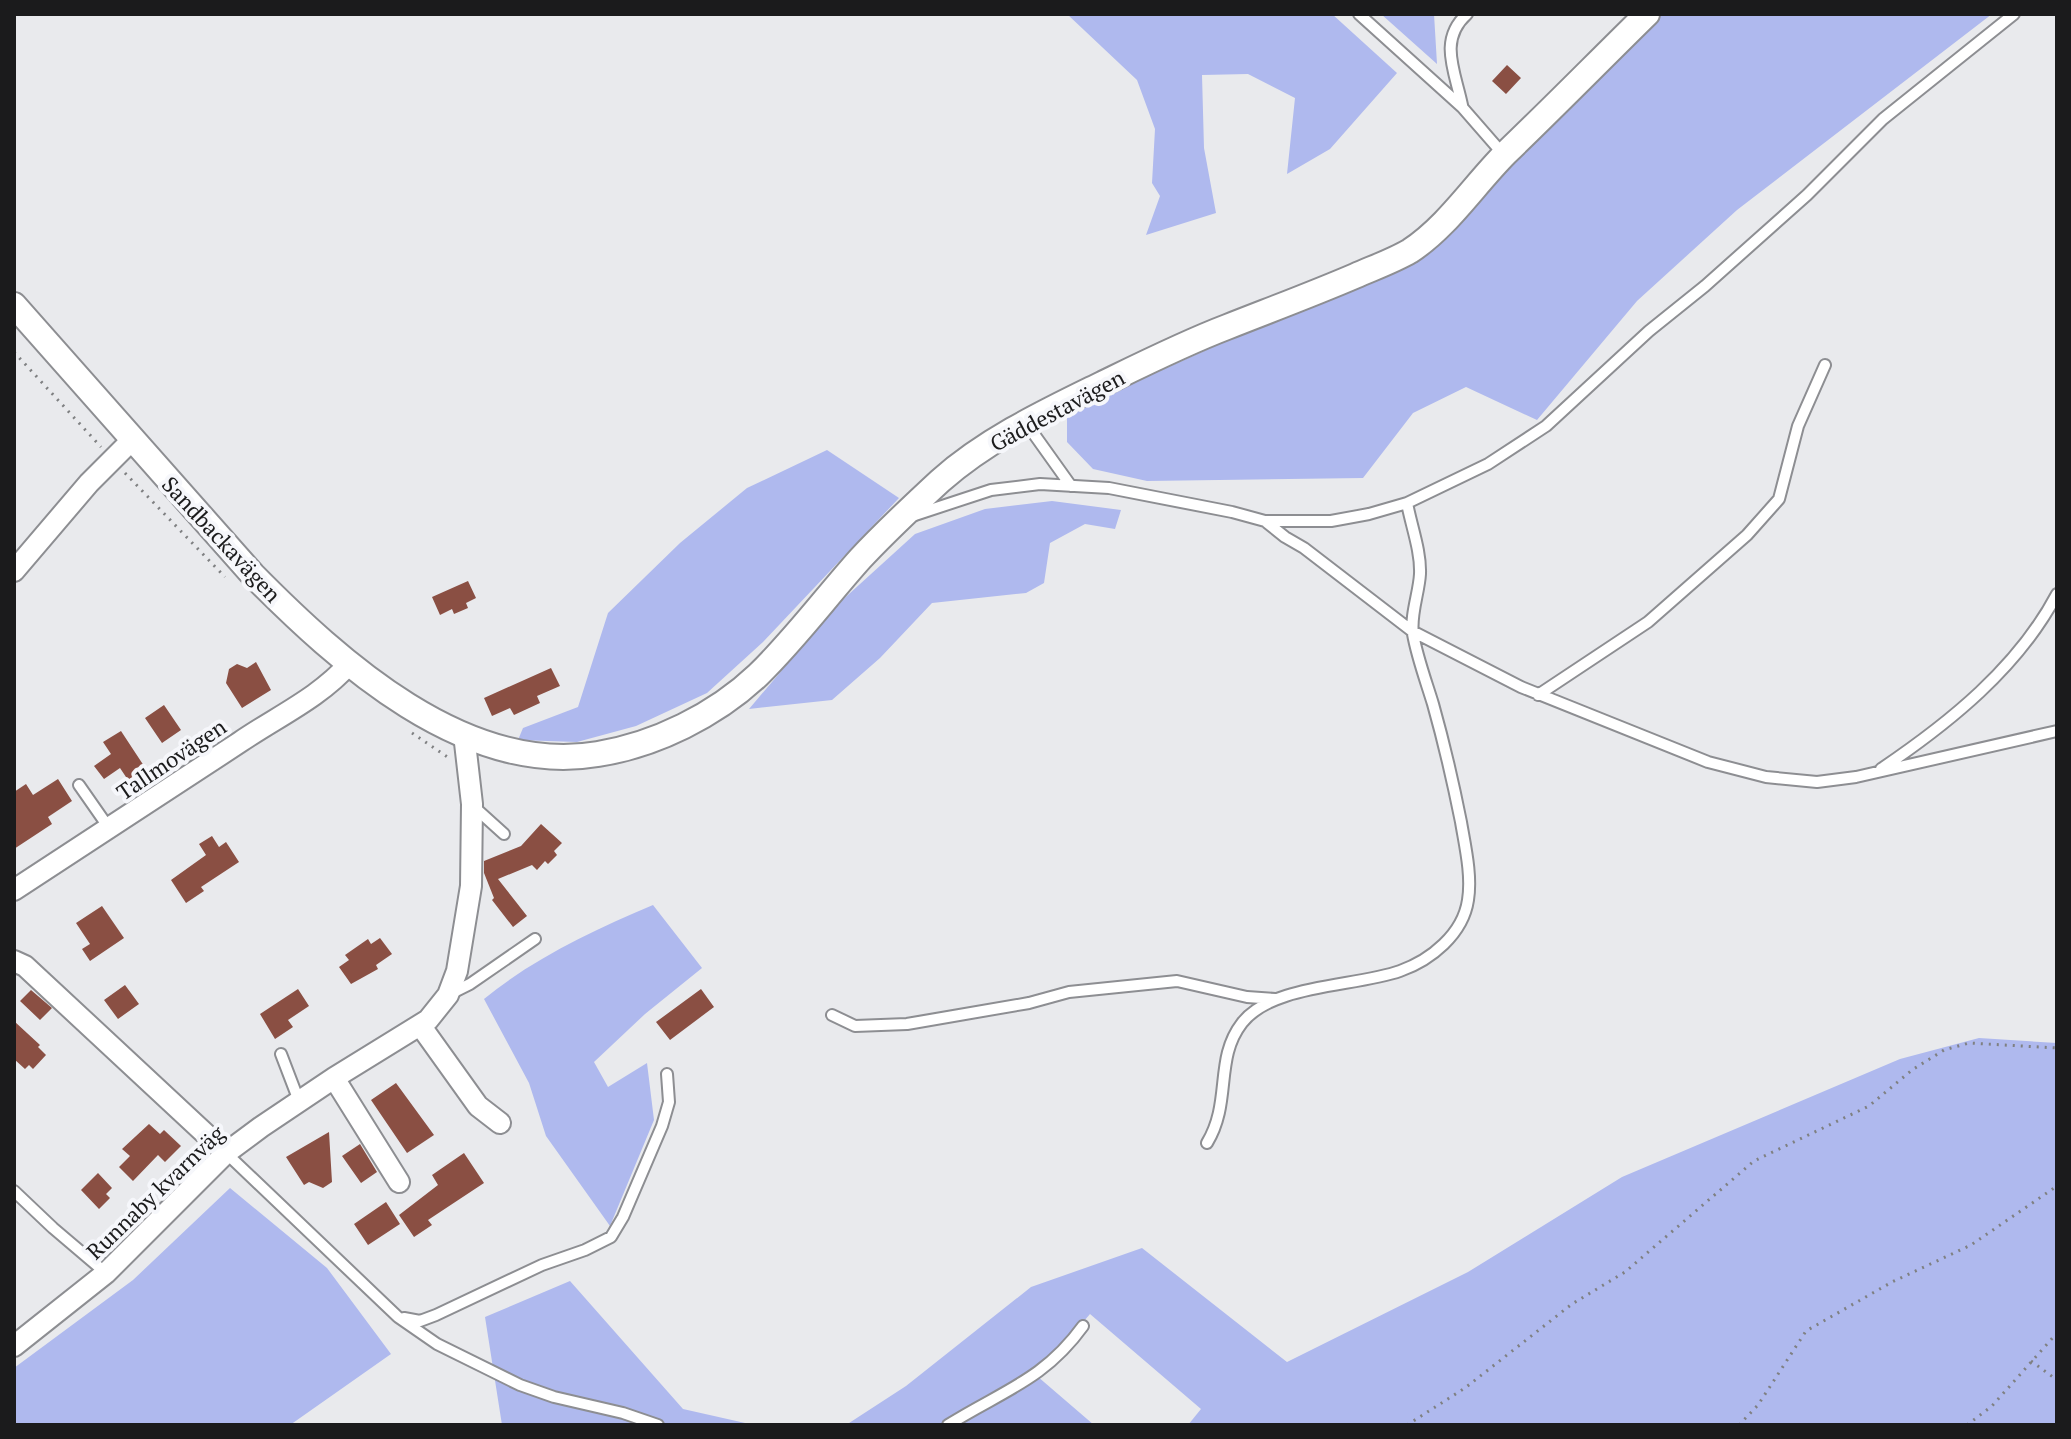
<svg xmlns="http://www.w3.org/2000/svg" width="2071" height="1439" font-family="'PT Serif',serif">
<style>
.green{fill:#afb9ee}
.building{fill:#8a4f43}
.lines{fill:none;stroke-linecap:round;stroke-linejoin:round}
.service-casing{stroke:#8d8e92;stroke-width:14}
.minor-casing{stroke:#8d8e92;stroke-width:24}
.tertiary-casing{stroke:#8d8e92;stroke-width:28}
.path{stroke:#7f8082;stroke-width:3;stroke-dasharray:2 6;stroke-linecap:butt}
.service{stroke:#fff;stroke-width:10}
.minor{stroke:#fff;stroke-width:20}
.tertiary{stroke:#fff;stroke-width:24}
.labels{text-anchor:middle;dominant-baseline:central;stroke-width:8;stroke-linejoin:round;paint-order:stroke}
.street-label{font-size:22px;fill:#1b1b1c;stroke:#f6f7fb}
</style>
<rect width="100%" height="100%" fill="#e9eaed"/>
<path class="green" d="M1067,14H1332L1397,73L1330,149L1287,174L1295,98L1248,74L1202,75L1204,148L1216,213L1146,235L1160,196L1152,183L1155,129L1137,80Z
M1381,14H1434L1437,64Z
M1656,14H1992L1737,210L1637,301L1537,420L1466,387L1413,413L1363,478L1147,481L1093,469L1067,442V417L1095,400L1409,259Z
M827,450L899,498L763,642L707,693L636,726L577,742L518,740L523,728L578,707L608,613L680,543L747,488Z
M1052,501L1121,510L1115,529L1085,524L1050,543L1044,583L1026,593L932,603L880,658L832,700L749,709L838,604L915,534L985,509Z
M653,905L702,968L645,1014L594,1062L608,1087L647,1063L654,1120L610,1226L546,1136L529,1083L484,999C534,958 594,930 653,905Z
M1979,1038L2057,1043V1425H1188L1201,1409L1090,1314L1037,1376L1094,1425H846L906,1386L1031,1287L1142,1248L1287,1362L1468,1272L1622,1177L1900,1059Z
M230,1188L327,1268L391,1354L290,1425H14V1368L133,1280Z
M570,1281L683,1409L754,1425H502L485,1317Z"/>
<path class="building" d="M1507,65L1521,78L1506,94L1492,81Z
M468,581L476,598L466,603L468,608L454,614L452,609L440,615L432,597Z
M256,662L271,690L242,708L226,683L229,669L237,664L247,668Z
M551,668L560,686L537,696L540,703L514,715L510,708L492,716L484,698Z
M164,705L181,730L162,743L145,718Z
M121,731L146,769L128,780L120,768L104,779L94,766L111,754L103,742Z
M58,779L72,801L48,817L52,824L14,849V792L26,784L33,795Z
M541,824L562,843L554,851L557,855L548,864L545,861L537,870L532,865L498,879L527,916L513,927L492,900L494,898L484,873V861L521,846Z
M212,836L219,847L226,842L239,862L201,887L204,891L186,903L171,880L206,855L199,844Z
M102,906L124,938L90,961L82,949L90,944L76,923Z
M380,938L392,954L376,965L378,969L351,984L339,967L349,960L345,955L368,939L371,944Z
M125,985L139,1004L118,1019L104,1000Z
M298,989L309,1006L288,1020L293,1027L275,1039L260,1014Z
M701,989L714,1007L670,1040L656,1022Z
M31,990L52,1008L40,1020L20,1001Z
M14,1021L40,1045L38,1047L46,1055L33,1069L29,1065L25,1069L14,1059Z
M396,1083L434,1135L407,1153L371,1100Z
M149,1124L160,1134L164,1130L181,1146L165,1162L158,1155L133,1181L119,1167L130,1156L122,1149Z
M329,1132L332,1182L323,1188L309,1182L304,1185L286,1157Z
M360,1144L377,1172L361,1183L342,1156Z
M464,1153L484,1183L428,1220L432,1225L414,1237L399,1215L438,1185L432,1175Z
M98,1173L112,1188L106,1194L110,1198L99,1209L81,1190Z
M386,1202L400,1224L368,1245L354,1224Z"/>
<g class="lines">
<defs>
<path id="service" d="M1359,14L1462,107L1503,154
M1462,105C1455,71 1438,40 1467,14
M1026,423L1071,486
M915,515L991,490L1040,484L1109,488L1232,512L1265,521H1331L1369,514L1407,503L1488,464L1546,426L1649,331L1705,286L1807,195L1883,119L2014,14
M1265,521L1285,537L1304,548L1412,631L1521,687L1708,762L1766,777L1817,782L1856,777L2057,731
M1538,695L1648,622L1747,535L1779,499L1798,426L1825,365
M1881,769C1949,723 2018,668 2057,594
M79,785L109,828
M473,806L504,834
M450,994L470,984L535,939
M832,1015L855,1026L907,1024L1029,1003L1069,992L1177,981L1247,997L1275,999
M281,1054L299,1101
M1207,1143C1232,1102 1214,1059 1242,1023C1272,984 1355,987 1400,971C1431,960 1463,934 1468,900C1472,875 1465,846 1461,822C1453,782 1444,743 1433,704C1426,681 1417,657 1413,634C1410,615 1419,593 1420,574C1421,551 1411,525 1407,503
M226,1153L398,1317L437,1344L520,1385L554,1397L623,1413L658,1425
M14,1191L53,1228L106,1273
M404,1318L420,1321L436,1315L542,1265L585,1250L611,1237L623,1217L662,1126L669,1102L667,1074
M948,1425C1002,1391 1044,1380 1083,1326"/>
<path id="minor" d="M14,571L89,483L132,440
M14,890C89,841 165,791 240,742C278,716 319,698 350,663
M14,961L25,966L226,1153
M420,1025L478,1106L500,1123
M334,1078L399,1182
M14,1346L106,1273L226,1153L261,1127L334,1078L428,1020L448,995L457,971L471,886L472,804L464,734"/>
<path id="tertiary" d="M14,305L253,575C338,661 465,777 598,754C655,745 716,715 758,675C795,639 826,597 860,559C885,532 913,506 940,481C987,439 1047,411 1102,384C1143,364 1185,343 1227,327C1270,310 1313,294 1355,276C1373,268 1393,261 1410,251C1448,226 1474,185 1506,153C1554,107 1600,60 1647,14"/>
</defs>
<use href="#service" class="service-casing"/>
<use href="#minor" class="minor-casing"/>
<use href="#tertiary" class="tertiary-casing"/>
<path class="path" d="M14,352L101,447
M125,473L225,577
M412,733L449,758
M2031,1361L2057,1380
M1407,1425L1465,1388L1572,1304L1625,1272L1754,1161L1869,1106L1912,1070L1944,1050L1969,1043L2057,1048
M1739,1425L1758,1405L1806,1331L1892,1282L1971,1245L2057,1186
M1967,1425L1992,1406L2057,1333"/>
<use href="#service" class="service"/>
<use href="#minor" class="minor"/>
<use href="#tertiary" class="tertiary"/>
</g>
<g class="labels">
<g class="street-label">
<text transform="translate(1057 410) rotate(-28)">Gäddestavägen</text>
<text transform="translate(222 539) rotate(47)">Sandbackavägen</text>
<text transform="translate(171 759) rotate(-34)">Tallmovägen</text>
<text transform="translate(155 1192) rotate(-44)">Runnaby kvarnväg</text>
</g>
</g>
<rect width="2071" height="1439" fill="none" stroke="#1b1b1c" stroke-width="32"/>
</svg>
